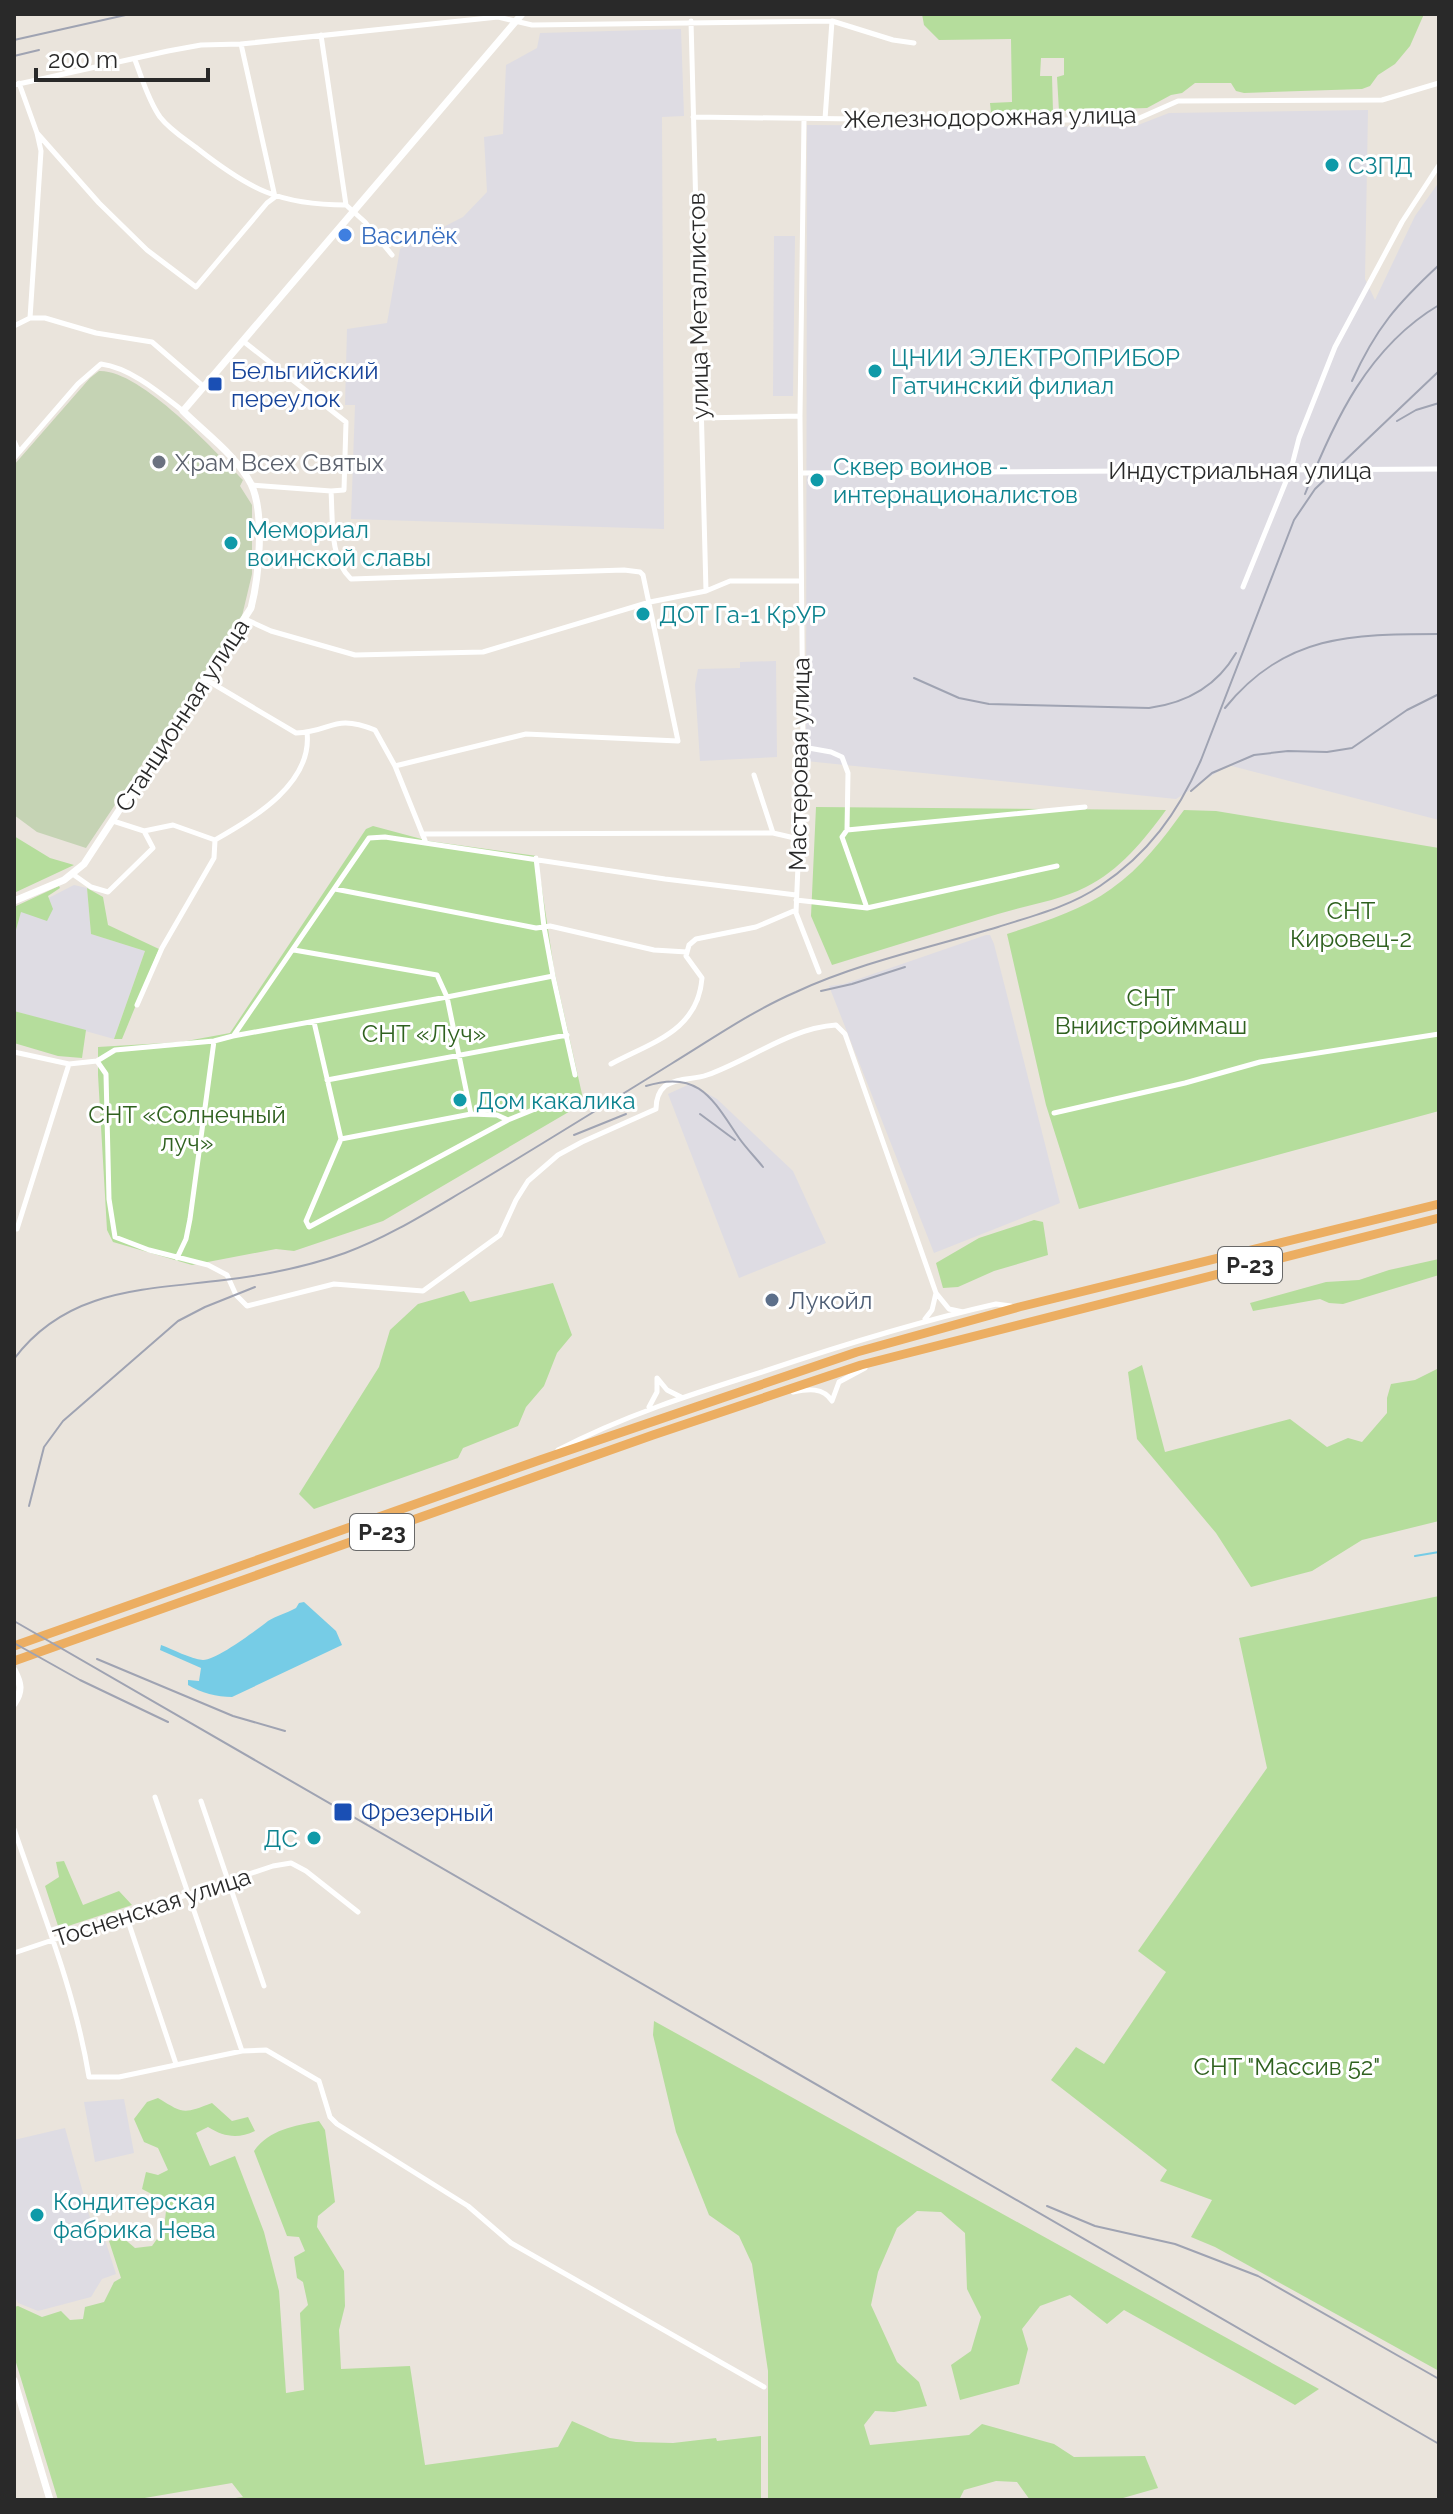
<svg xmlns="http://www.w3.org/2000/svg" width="1453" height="2514" font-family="Raleway,sans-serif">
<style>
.industrial{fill:#dedce3}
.green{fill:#b5dd9c}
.cemetery{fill:#c5d3b4}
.water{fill:#76cce6}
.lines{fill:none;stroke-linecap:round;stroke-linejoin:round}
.stream{stroke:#76cce6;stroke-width:2}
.minor{stroke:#fff;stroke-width:5}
.tertiary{stroke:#fff;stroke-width:7}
.trunk{stroke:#ecae62;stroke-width:9}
.rail{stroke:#9fa3b2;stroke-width:2}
.culture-dot{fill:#0f9aa8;stroke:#fff;stroke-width:3}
.shop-dot{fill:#3f7fe0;stroke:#fff;stroke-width:3}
.transit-dot{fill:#1a4fb4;stroke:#fff;stroke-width:3}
.worship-dot{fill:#6b7280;stroke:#fff;stroke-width:3}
.service-dot{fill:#5c6f8a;stroke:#fff;stroke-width:3}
.labels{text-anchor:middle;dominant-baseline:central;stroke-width:6;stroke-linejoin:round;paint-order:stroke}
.shield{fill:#fff;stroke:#696969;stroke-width:2}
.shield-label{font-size:22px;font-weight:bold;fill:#292929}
.street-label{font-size:24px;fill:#292929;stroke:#fff}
.culture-label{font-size:24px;fill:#0d838f;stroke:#fff;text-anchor:start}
.shop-label{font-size:24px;fill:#366cbe;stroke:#fff;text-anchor:start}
.transit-label{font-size:24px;fill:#164399;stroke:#fff;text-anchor:start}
.worship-label{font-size:24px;fill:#5b616d;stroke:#fff;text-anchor:start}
.park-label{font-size:24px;fill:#2f611f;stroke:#fff}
.service-label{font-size:24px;fill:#4e5e75;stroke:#fff;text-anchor:start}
</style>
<rect width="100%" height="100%" fill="#eae4dc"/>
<path class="industrial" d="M681,29L684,116L662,117L664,529L351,519L355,405H345L347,329L387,323L400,249L463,217L487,192L484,137L503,134L506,65L537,48L540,33Z
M1368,110L1365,279L1375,300L1415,216L1439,182V820L1228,765L1176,799L806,761L807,125L1133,127L1169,113Z
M774,236H795L793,396H773Z
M776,661L777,757L700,761L695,685L698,669L740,668V662Z
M74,885L87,888L91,934L145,951L114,1039L14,1011V937L21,912Z
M986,935H990L994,944L1060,1203L934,1253L829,986L844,984Z
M690,1084L717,1099L793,1171L826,1243L739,1278L668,1094Z
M124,2099L134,2153L95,2162L84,2102Z
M65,2128L92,2225L102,2230L116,2274L102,2279L91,2297L38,2311L18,2303L14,2295V2140Z"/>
<path class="green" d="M922,14H1424L1410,46L1395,64L1378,75L1370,86L1362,89L1244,93L1236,91L1231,83H1195L1182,93L1171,95L1147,108L1059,111L1057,77L1064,75V58H1041L1040,76H1052L1053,112L996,115L991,113L990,103L1012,102L1011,39L939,40L924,25Z
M816,807L1166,810C1145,839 1119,871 1086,887C1058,901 1027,905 998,914C942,931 887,948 832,965L811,916Z
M1184,810L1216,811L1439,848V1111L1079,1209L1046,1105L1007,934C1041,923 1082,910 1111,889C1141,868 1163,839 1184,810Z
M373,826L429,841L537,856L554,969L584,1103L383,1221L294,1251L276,1249L192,1265L113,1242L107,1230L98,1075V1047L181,1042L230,1033L366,829Z
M14,836L50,858L74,865L14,893Z
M59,886L60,888L48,896L53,909L47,921L21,912L14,937V907Z
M87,888L103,897L108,925L159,949L122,1039H114L145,951L91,934Z
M14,1011L86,1030L82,1058L58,1056L14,1043Z
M1034,1220L1043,1222L1048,1255L994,1271L958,1287L943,1288L936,1263L979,1238Z
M1439,1259V1275L1343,1304L1329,1303L1320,1299L1253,1311L1250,1303L1326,1282L1359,1280L1389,1270Z
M553,1283L572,1335L557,1353L544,1386L526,1407L518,1426L463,1448L458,1458L314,1509L299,1494L379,1367L390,1330L418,1304L464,1291L470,1302Z
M1142,1365L1165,1452L1290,1419L1327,1447L1348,1438L1362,1442L1387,1413V1398L1391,1384L1415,1380L1439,1368V1521L1362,1540L1312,1571L1251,1587L1216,1533L1137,1439L1128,1372Z
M1439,1596V2371L1215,2247L1191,2237L1212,2200L1160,2181L1167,2170L1051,2080L1076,2047L1104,2064L1166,1972L1138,1951L1267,1768L1239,1638Z
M64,1861L83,1905L119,1891L132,1905L59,1929L45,1886L59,1877L56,1862Z
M654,2021L1319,2389L1295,2405L1124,2310L1107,2324L1070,2295L1040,2306L1022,2329L1028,2349L1019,2384L960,2400L951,2365L971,2351L981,2317L967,2289L965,2233L941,2212L917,2211L897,2228L878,2272L871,2305L897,2362L919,2382L927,2406L894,2412L875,2411L864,2425L870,2445L969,2435L982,2424L1054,2444L1074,2457L1145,2456L1158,2488L1116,2500H1030L1017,2482L996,2481L964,2490L959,2500H768V2371L752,2264L739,2236L709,2215L676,2132L653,2035Z
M158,2098C184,2114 183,2114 212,2103L232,2121L248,2117L255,2131C238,2139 224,2137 208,2127L196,2133L210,2166L235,2156L264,2232L279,2291L286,2393L304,2390L300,2313L308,2305L303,2282L297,2278L294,2257L305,2251L299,2237L287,2236L254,2151C270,2129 294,2126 319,2121L325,2130L335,2202L318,2216L317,2227L344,2271L345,2306L339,2330L341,2369L410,2366L425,2465L558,2447L572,2421L610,2438L636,2442L673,2443L716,2438L717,2441L761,2436V2500H221L243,2497L232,2483L133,2500H58L14,2356V2307L18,2306L42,2317L61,2311L70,2320L83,2319L85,2307L104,2302L114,2282L121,2278L109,2241L122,2237L135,2248L152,2246L164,2229L167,2202L142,2189L146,2172L158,2175L168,2170L158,2148L144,2142L134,2119L147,2102Z"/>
<path class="cemetery" d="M99,371C140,369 215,451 243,480L240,486L252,505V574L242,616L86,848L37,832L14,815V465L90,378Z"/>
<path class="water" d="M304,1602L336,1631L342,1645L232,1697C217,1697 201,1693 188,1685V1680L199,1681L201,1668L160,1650L161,1645C173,1649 190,1659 203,1660C217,1660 255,1631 268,1621C276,1616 287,1613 296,1608L299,1603Z"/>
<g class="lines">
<path class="stream" d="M1415,1556L1439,1552"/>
<path class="minor" d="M691,21L706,591
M321,35L346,205
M135,60C142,78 148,100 160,117C170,130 185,139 198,149C249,189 279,205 346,205
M14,85L168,51L201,45L241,44L498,17L532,25L832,21L893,40L914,43
M693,117L936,120H1135L1178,101L1382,100L1439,83
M804,119L800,416L803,747L796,913L819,972
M825,119L832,21
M37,133L99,203L147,250L196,287L267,203L275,197L241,44
M346,205L365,222L392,255
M30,318H45L96,333L152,342L204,387
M14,326L30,318L41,151L37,133L19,83
M243,341L346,422L344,490L331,491
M700,418L800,416
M14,441L19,452
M14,458L78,384L101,364C131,368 160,393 183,411
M801,473L1439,469
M252,485L331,491C333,519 329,558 351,579L624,570L640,572L643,575L678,741L526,734L395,766
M1243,587L1291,469L1299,438L1335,347L1402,222L1439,165
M245,619L271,631L355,655L483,652L650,602L706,591L730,581H801
M205,679L296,733C332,732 333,713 375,730L395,766L426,843
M803,747L831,752L842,757L848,773L847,830
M113,821L144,831L173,825L215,840
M773,833L799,839
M422,834L773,833L754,775
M536,858L544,927L550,926L654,950L687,952
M74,875L91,887L108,892L153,848L144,831
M796,900L867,908L1057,866
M867,908L842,837L847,830L1085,807
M294,950L437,975L447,997L553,976L544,927L536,928L335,889
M553,976L575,1075
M137,1005L162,948L214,858L215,840C253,818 313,784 307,732
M314,1022L341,1139L471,1114L497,1115L508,1120L540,1107
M234,1035L369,838L385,837L665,879L796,895
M14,1052L69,1064L97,1061
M611,1064C652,1042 698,1031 702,978L686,956L689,945L696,939L756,927L796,910
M327,1080L567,1035
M1054,1113L1185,1083L1260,1062L1439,1034
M471,1114L447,997L233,1036L214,1041L115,1050L97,1061L106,1074L109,1199L115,1237L149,1250L208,1265L227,1275L236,1295L247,1306L334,1284L423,1291L500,1235L516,1200L528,1181L558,1155L582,1142L656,1109C656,1100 658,1092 665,1086C678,1077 694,1080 707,1075C750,1060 790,1028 836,1025L845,1034L936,1293L949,1309L963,1312
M341,1139L306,1221L309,1227L508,1120
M17,1229L69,1064
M177,1258L186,1239L190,1219L214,1041
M925,1319L932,1310L936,1293
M658,1379L667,1390L681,1397
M793,1392C808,1389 823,1387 832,1401L839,1382L865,1368
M649,1407L657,1392V1378
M558,1450C623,1416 692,1394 762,1372C839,1346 916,1322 996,1304L1011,1306
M155,1797L242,2051
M201,1801L264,1986
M14,1829C42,1911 75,1991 89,2077H119L242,2051L266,2050L319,2081L330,2117L337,2124L468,2206L511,2243L764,2387
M126,1915L176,2064
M14,1953L273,1866L291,1863L306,1871L358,1912"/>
<path class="tertiary" d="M14,901L64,880L84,864L251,608C259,577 265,513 251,484C237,456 205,433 183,411L522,14
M14,1670C21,1683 23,1691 14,1704
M14,2380L50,2500"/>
<path class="trunk" d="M14,1646L540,1460L857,1352L1019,1307L1439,1204
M14,1661L653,1435L861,1365L1439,1218"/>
<path class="rail" d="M14,40L130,14
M14,56L39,50
M1352,381C1376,328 1397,304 1439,265
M1397,421L1416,410L1439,403
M1305,494C1334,421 1368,347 1439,305
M914,678L959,698L989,704L1149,708C1186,703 1217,686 1236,653
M1225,708C1285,634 1352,634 1439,634
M1191,791L1212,773L1254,755L1288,751L1327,752L1352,748L1407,710L1439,694
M821,991L852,984L905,967
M646,1086C699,1069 713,1100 739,1138C746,1148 755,1157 763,1167
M700,1114L735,1140
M574,1135L626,1114
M14,1359C67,1288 145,1290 224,1280C266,1275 306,1267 345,1253C389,1237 431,1210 472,1186C539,1146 605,1105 671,1064C712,1039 752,1011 796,992C858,963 932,947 998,927C1032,916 1069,907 1100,886C1148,854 1178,813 1201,760L1294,520L1315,489L1439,371
M29,1506L44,1447L63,1421L178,1321L205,1307L255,1287
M14,1621L1439,2444
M14,1643L80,1680L168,1722
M97,1659L233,1716L285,1731
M1047,2206L1095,2226L1175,2244L1258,2276L1439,2379"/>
</g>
<g class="culture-dot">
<circle cx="1332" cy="165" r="8"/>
<circle cx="875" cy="371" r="8"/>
<circle cx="817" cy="480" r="8"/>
<circle cx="231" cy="543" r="8"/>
<circle cx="643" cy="614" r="8"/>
<circle cx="460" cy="1100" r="8"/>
<circle cx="314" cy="1838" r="8"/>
<circle cx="37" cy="2215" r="8"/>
</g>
<circle class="shop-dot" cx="345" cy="235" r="8"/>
<g class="transit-dot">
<rect x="207" y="376" width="16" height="16" rx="4"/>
<rect x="333" y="1802" width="20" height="20" rx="4"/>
</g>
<circle class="worship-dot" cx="159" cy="462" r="8"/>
<circle class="service-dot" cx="772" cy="1300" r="8"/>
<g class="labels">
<g class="shield">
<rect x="1218" y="1247" width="64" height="36" rx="6"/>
<rect x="350" y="1514" width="64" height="36" rx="6"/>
</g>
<g class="shield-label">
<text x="1250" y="1265">Р-23</text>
<text x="382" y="1532">Р-23</text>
</g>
<g class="street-label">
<text transform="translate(990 117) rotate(-1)">Железнодорожная улица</text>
<text transform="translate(698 306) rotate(-91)">улица Металлистов</text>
<text x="1240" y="470">Индустриальная улица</text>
<text transform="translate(182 715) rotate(-57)">Станционная улица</text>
<text transform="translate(799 764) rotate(-89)">Мастеровая улица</text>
<text transform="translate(152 1907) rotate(-18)">Тосненская улица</text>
</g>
<g class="culture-label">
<text x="1348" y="165">СЗПД</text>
<text x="891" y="357">ЦНИИ ЭЛЕКТРОПРИБОР<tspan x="891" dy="28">Гатчинский филиал</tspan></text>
<text x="833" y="466">Сквер воинов -<tspan x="833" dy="28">интернационалистов</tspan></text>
<text x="247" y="529">Мемориал<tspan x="247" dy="28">воинской славы</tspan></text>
<text x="659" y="614">ДОТ Га-1 КрУР</text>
<text x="476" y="1100">Дом какалика</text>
<text x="298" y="1838" text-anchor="end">ДС</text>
<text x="53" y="2201">Кондитерская<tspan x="53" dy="28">фабрика Нева</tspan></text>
</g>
<g class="shop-label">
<text x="361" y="235">Василёк</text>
</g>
<g class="transit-label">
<text x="231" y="370">Бельгийский<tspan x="231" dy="28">переулок</tspan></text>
<text x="361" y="1812">Фрезерный</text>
</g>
<g class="worship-label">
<text x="175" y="462">Храм Всех Святых</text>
</g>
<g class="park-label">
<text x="1351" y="910">СНТ<tspan x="1351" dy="28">Кировец-2</tspan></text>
<text x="1151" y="997">СНТ<tspan x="1151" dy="28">Вниистройммаш</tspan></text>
<text x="424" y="1033">СНТ «Луч»</text>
<text x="187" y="1114">СНТ «Солнечный<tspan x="187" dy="28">луч»</tspan></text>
<text x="1287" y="2066">СНТ "Массив 52"</text>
</g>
<g class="service-label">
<text x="788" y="1300">Лукойл</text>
</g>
</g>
<rect width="1453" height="2514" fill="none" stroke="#292929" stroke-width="32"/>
<path d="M36 68v12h172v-12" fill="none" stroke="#292929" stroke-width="4"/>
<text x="48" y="68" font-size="24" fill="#292929" stroke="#ffffff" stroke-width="6" paint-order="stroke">200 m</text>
</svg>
